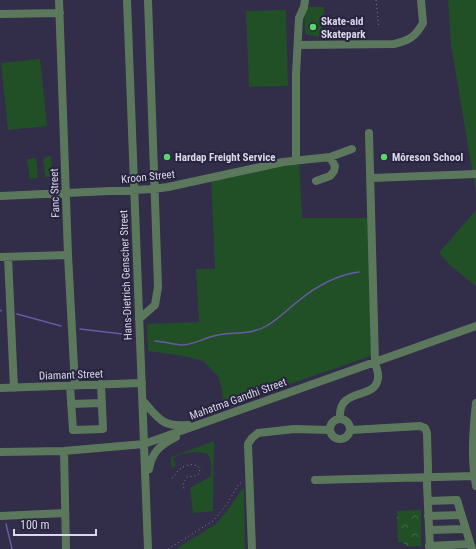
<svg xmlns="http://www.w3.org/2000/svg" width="476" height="549" font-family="'Roboto Condensed',sans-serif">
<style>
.grass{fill:#215027}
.forest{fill:url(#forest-crowns)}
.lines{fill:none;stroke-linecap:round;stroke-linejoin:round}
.stream{stroke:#6959a7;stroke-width:1.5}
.path{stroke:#838097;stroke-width:1;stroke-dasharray:1 3;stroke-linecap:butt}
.minor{stroke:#5b785d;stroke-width:8}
.poi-dot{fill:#5cd56d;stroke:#28233e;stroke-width:1.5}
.labels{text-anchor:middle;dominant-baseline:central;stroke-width:4;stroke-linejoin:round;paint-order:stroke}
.poi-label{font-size:11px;font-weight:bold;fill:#d9d7e9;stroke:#28233e;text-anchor:start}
.street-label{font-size:11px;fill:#d9d7e9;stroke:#28233e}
</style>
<defs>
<pattern id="forest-crowns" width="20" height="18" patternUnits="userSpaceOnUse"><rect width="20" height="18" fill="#215027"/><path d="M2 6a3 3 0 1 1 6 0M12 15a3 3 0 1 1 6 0" fill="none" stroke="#416846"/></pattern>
</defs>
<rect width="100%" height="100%" fill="#322d49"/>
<path class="grass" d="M448,0H476V193L451,45Z
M304,7H324V17L320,37L305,34Z
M286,10L288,86L249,87L246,11Z
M40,59L47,126L8,130L1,63Z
M51,156L53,176L45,177L43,158Z
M36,158L38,178L30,179L27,159Z
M299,160L302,218H368L371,356L223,407L222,389L218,376L203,361L184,356L148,351L147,324L199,322L196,269H215L211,178Z
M476,210V286L451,266L439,253Z
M214,441L213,511L193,513L190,488L211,476C211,468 212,461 208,454C197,450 183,452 173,458L176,466L171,468V457Z
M244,487L245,549H176L216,524L226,512Z"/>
<path class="forest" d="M421,510V546H407L402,542H398L397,511Z"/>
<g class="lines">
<path class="stream" d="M0,310L1,311
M17,314L61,326
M80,329L131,335
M155,341C164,342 173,344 182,345C195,345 205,337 218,335C235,332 253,335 268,325C278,319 287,310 297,302C315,287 336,275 359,272
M6,524L12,549"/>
<path class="path" d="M376,0L379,28
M172,478L174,477C178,468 188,462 198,466L200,469L199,474L195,476L187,477L183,484L184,489
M168,549L213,521L227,504L238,485L242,482"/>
<path class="minor" d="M59,0L68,255L75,386
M127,0L148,549
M0,14L60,13
M298,45L394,44C410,40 415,37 423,23L421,0
M330,157L352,149
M296,160V74L299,18L304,7L305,0
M371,178L476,174
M0,196L154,189L168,187L283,162L330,157L335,166L334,171L330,176L316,181
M0,257L68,255
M8,257L14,388
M139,319L155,305L158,287L148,0
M70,386L73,430L103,429L101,384
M0,388L142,383
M143,401C159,419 162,427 188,425
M476,403C473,431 471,459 476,486
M71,404L102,403
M340,418C338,386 376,401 378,378C379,373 376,367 375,362L369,133
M330 429a10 10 0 1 1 20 0a10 10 0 1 1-20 0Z
M351,430L420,426L425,428L427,433L428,470L427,484L430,549
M64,451L66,549
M0,452L64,451L144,444L476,326
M149,469C152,452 160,445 176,437
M315,480L476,476
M428,501L457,500L472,549
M0,516L65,513
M428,516L461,515
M429,530L465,529
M429,546L470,544
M252,549L248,444L252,438L258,433L294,429L330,430"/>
</g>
<g class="poi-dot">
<circle cx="313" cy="27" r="4"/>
<circle cx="167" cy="157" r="4"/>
<circle cx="384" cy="157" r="4"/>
</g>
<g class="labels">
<g class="poi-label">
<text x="321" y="21">Skate-aid<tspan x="321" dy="13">Skatepark</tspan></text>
<text x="175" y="157">Hardap Freight Service</text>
<text x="392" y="157">Môreson School</text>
</g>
<g class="street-label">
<text transform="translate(148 177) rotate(-6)">Kroon Street</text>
<text transform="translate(55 193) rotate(-92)">Fanc Street</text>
<text transform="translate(126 275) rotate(-92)">Hans-Dietrich Genscher Street</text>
<text transform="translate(71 375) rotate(-2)">Diamant Street</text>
<text transform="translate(238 399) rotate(-20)">Mahatma Gandhi Street</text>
</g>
</g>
<path d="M14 529v6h82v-6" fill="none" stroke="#d9d7e9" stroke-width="2"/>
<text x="20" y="529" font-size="12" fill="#d9d7e9" stroke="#28233e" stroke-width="3" paint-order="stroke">100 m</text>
</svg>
